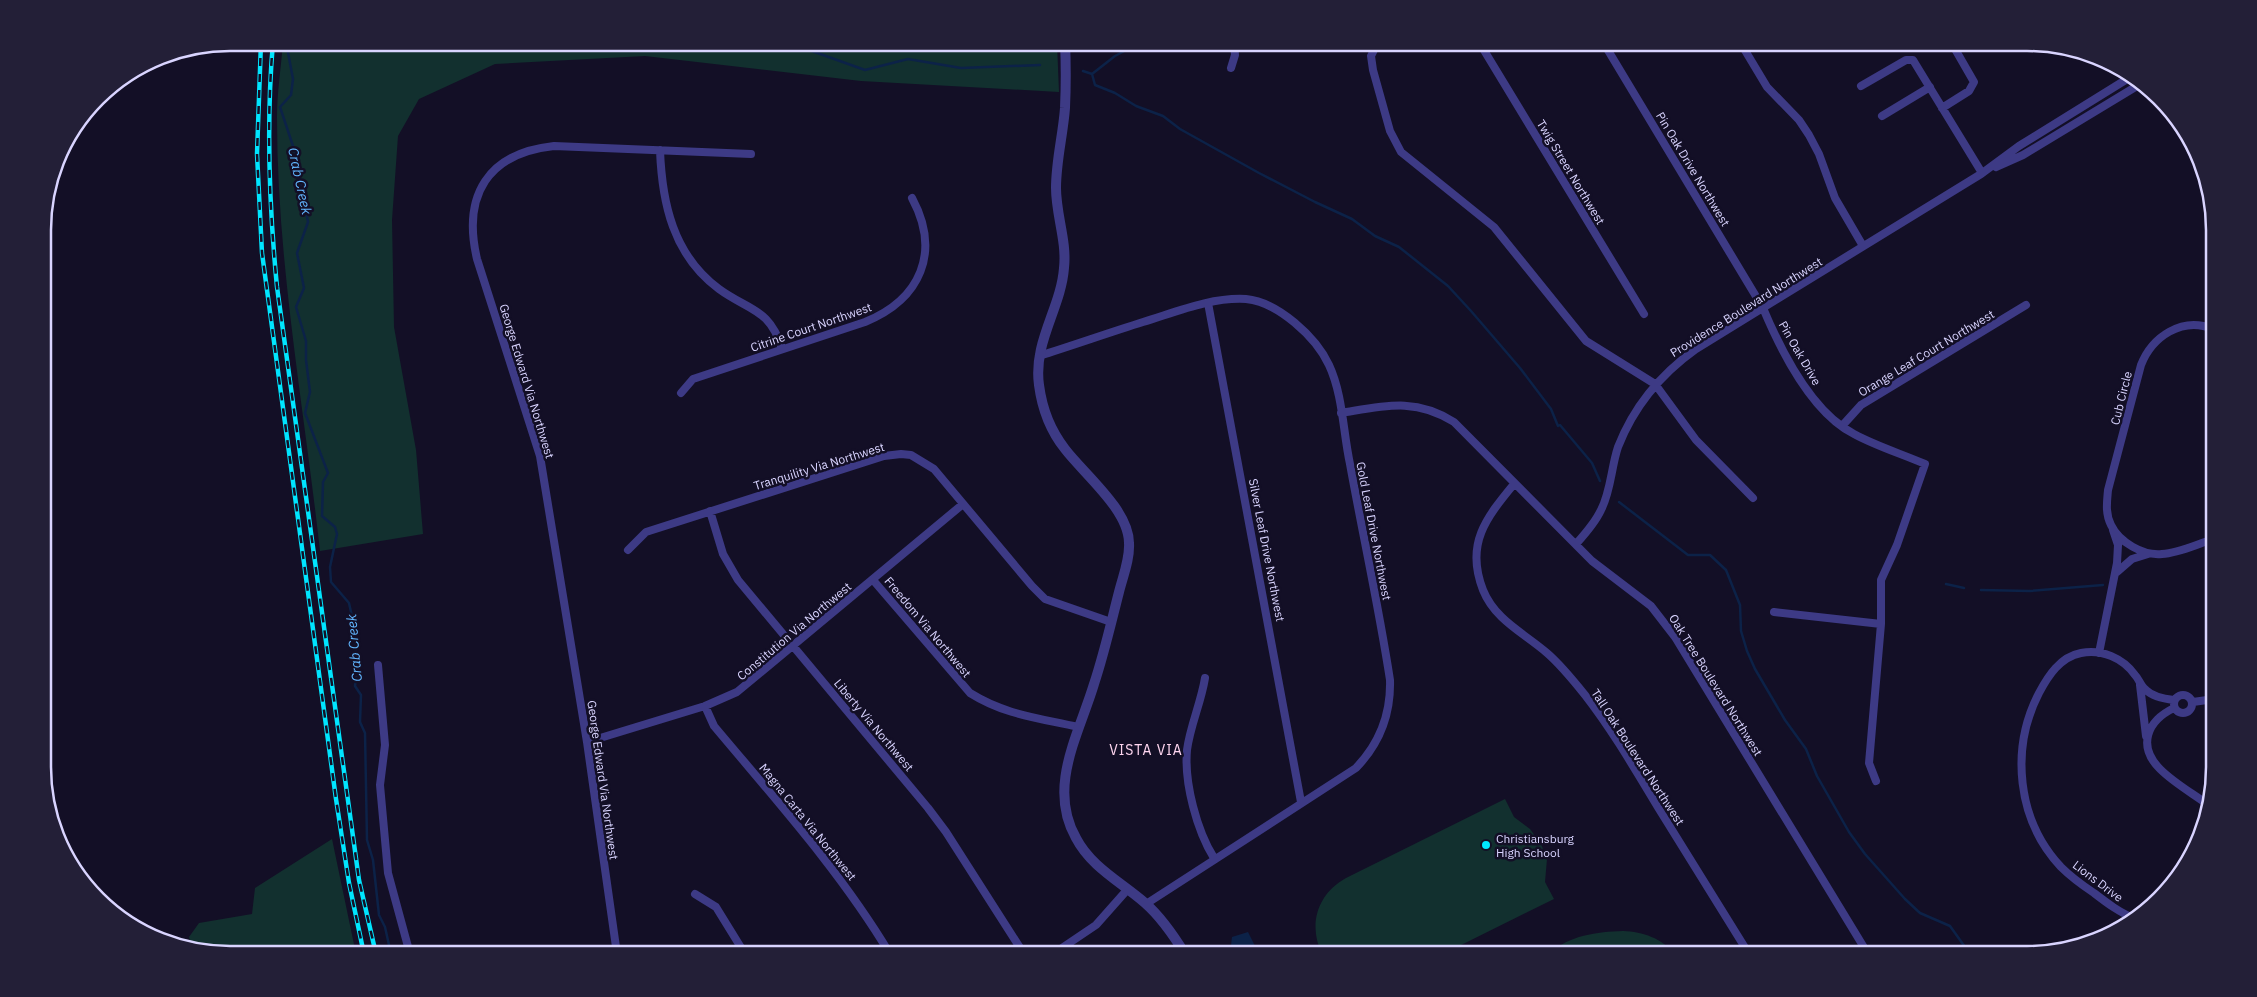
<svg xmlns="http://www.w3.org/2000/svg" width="2257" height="997" font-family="'IBM Plex Sans',sans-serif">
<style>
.green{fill:#12302f}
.water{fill:#0c2248}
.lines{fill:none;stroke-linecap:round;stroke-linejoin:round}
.stream{stroke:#0c2248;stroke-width:2.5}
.minor{stroke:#3d3a85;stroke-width:8}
.tertiary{stroke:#3d3a85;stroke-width:10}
.rail-casing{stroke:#00e5ff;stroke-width:4.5}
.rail{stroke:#130f26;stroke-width:2.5;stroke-dasharray:8;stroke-linecap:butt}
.poi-dot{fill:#00e5ff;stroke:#130f26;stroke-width:2}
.labels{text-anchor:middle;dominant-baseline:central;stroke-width:5;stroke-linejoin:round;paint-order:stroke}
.street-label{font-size:12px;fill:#d9d4ff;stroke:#130f26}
.poi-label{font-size:12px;fill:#d9d4ff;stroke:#130f26;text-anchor:start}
.water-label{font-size:14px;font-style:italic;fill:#62b6ff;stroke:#130f26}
.neighbourhood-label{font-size:14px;letter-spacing:1px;fill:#ffd6f0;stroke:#130f26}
.rim{fill:none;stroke:#d9d4ff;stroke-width:2.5}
</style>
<rect width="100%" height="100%" fill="#130f26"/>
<path class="green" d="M283,43H1057L1059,92L861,81L645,56L495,64L419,99L398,136L392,220L394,327L416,450L423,534L320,551C304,407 277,263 277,118C277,93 281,67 283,43Z
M1505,799L1514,817L1530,829L1541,844L1547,859L1545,882L1554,899L1443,954H1322C1308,925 1317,894 1346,878Z
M332,839L356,954H230L192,947L189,937L199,923L252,914L255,888Z
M1623,931C1643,932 1662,938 1674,954H1549C1569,935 1597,932 1623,931Z"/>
<path class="water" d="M1248,932L1259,954H1230L1232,937Z"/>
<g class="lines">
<path class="stream" d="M286,42L293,79L291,95L280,107L295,152L308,222L297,253L304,288L296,307L306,341V360L310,392L305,413L328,473L323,482L322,516L335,527L337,534L330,567L331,582L349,603L353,621L357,670L355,686L361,695L360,722L365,733L367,840L373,860L379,915L385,927L391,954
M776,42L809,50L865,70L908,59L961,68L1040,65
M1083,71L1092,74
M1092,74L1095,85L1115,93L1136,106L1163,116L1180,129L1259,173L1315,202L1352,219L1375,236L1399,247L1448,286L1471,311L1520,368L1551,409L1558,426L1560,425L1592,463L1600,481
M1092,74L1115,56L1141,42
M1619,502L1688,555H1710L1726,570L1740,605L1741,631L1747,651L1755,669L1785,720L1806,749L1817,776L1849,832L1865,854L1905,899L1920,913L1950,926L1970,954
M1946,584L1964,588
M1981,590L2030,591L2103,585"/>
<path class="minor" d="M1378,42L1371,56L1373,70L1390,131L1401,152L1494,227L1586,341L1655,384L1696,440L1753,498
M1479,42L1644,314
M1603,42L1763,308C1781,351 1811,412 1854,434C1876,446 1902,454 1925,464L1897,545L1881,580V624L1869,763L1876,781
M1740,42L1767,87L1799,120L1809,135L1819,154L1835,198L1863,246
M1231,68L1235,55L1234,42
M1861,86L1906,60H1913L1982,173
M1942,108L1969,91L1974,82L1951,42
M1882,116L1930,87
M660,150C662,203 673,255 719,289C749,311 770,308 782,349
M1996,167L2023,155L2142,83
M1208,303L1301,802
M2213,329C2182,316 2152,337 2141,365L2108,490C2107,502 2105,513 2111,525C2119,542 2143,556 2162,554C2179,553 2197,544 2214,539
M1039,356C1074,345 1108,333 1143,322C1176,312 1211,297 1246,299C1278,302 1316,337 1329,365C1343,395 1343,432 1350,464C1363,536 1379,608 1390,680C1391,714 1380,743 1356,768L1146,904
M681,393L693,379L865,322C921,299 941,252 912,198
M1341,413C1384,406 1415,397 1454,422L1592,561L1651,606L1675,637L1868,954
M1842,426L1861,405L2026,305
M1514,484C1486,518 1465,544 1483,590C1495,620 1524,633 1547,653C1561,665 1573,680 1585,695C1613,731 1636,771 1659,809C1689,858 1719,906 1749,954
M710,511L723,554L738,580L928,808L946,832L1024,954
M1576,544C1585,534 1595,523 1601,510C1611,491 1611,468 1618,447C1634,406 1661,374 1696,349L1981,174L2019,146L2132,76
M628,550L646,532L884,456L901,454L911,455L934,469L1032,586L1045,599L1111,622
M2117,572L2132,559L2148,554
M873,580L970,693C1005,715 1039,718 1078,727
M1774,612L1881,624
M2099,653L2117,563L2118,545L2113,530
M378,665L385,745L380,785L388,873L410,954
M1205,678C1201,703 1190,726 1187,750C1184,783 1197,831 1214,858
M2140,685L2146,736
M2174 704a9 9 0 1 1 18 0a9 9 0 1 1-18 0Z
M2193,702L2214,699
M705,706L714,726C776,800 841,872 890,954
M2174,708C2147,721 2137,746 2160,769C2174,783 2192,793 2207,804
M587,742L705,706L737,692L963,504
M695,894L716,907L745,954
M2136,919C2120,913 2107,903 2094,893C2082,885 2071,877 2061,867C2017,820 2010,749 2039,693C2048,676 2060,657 2081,653C2102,649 2123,658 2135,675C2139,679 2141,687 2146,690C2153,697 2165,699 2174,700
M617,954L587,742L540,456L477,259C462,195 488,153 554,146L751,154
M1053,954L1096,925L1127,890"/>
<path class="tertiary" d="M1065,42C1066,64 1066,86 1065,108C1063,135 1056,161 1056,188C1056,215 1067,241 1064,268C1061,308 1033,342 1039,385C1042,408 1050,430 1065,449C1084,474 1129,510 1129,543C1130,559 1123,576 1119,592C1111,623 1104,654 1094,684C1079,734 1047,787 1076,838C1091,867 1121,882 1145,903C1161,917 1174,936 1185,954"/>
<defs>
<path id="rail" d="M261,42L257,154L262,253L336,799L349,883L364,954
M273,42C266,124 269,205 277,287L359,880L376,954"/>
</defs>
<use href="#rail" class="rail-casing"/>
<use href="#rail" class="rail"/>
</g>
<circle class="poi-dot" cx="1486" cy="845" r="5"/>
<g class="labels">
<g class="street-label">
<text transform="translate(1693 169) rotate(59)">Pin Oak Drive Northwest</text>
<text transform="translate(1571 172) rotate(59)">Twig Street Northwest</text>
<text transform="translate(1746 307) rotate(-32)">Providence Boulevard Northwest</text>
<text transform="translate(811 327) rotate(-19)">Citrine Court Northwest</text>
<text transform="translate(1800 353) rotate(60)">Pin Oak Drive</text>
<text transform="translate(1926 353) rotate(-31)">Orange Leaf Court Northwest</text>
<text transform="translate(527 381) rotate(73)">George Edward Via Northwest</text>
<text transform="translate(2121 398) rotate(-76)">Cub Circle</text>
<text transform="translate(819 466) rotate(-17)">Tranquility Via Northwest</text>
<text transform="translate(1374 531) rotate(79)">Gold Leaf Drive Northwest</text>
<text transform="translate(1267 550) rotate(79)">Silver Leaf Drive Northwest</text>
<text transform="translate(928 627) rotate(50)">Freedom Via Northwest</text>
<text transform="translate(794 631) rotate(-40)">Constitution Via Northwest</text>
<text transform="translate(1716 685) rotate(58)">Oak Tree Boulevard Northwest</text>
<text transform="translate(874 725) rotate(50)">Liberty Via Northwest</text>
<text transform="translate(1638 757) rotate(57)">Tall Oak Boulevard Northwest</text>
<text transform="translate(603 780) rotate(82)">George Edward Via Northwest</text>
<text transform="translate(808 822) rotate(51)">Magna Carta Via Northwest</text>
<text transform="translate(2098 881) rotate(37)">Lions Drive</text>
</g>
<g class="poi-label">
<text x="1496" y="838">Christiansburg<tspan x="1496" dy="14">High School</tspan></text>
</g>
<g class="water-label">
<text transform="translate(300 181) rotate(78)">Crab Creek</text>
<text transform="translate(354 648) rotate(-95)">Crab Creek</text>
</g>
<g class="neighbourhood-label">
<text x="1146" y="750">VISTA VIA</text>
</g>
</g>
<path d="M0 0H2257V997H0ZM230 51H2027A179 179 0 0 1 2206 230V767A179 179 0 0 1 2027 946H230A179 179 0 0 1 51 767V230A179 179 0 0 1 230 51Z" fill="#231f37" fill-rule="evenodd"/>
<path class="rim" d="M230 51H2027A179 179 0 0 1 2206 230V767A179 179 0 0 1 2027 946H230A179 179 0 0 1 51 767V230A179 179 0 0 1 230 51Z"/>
</svg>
